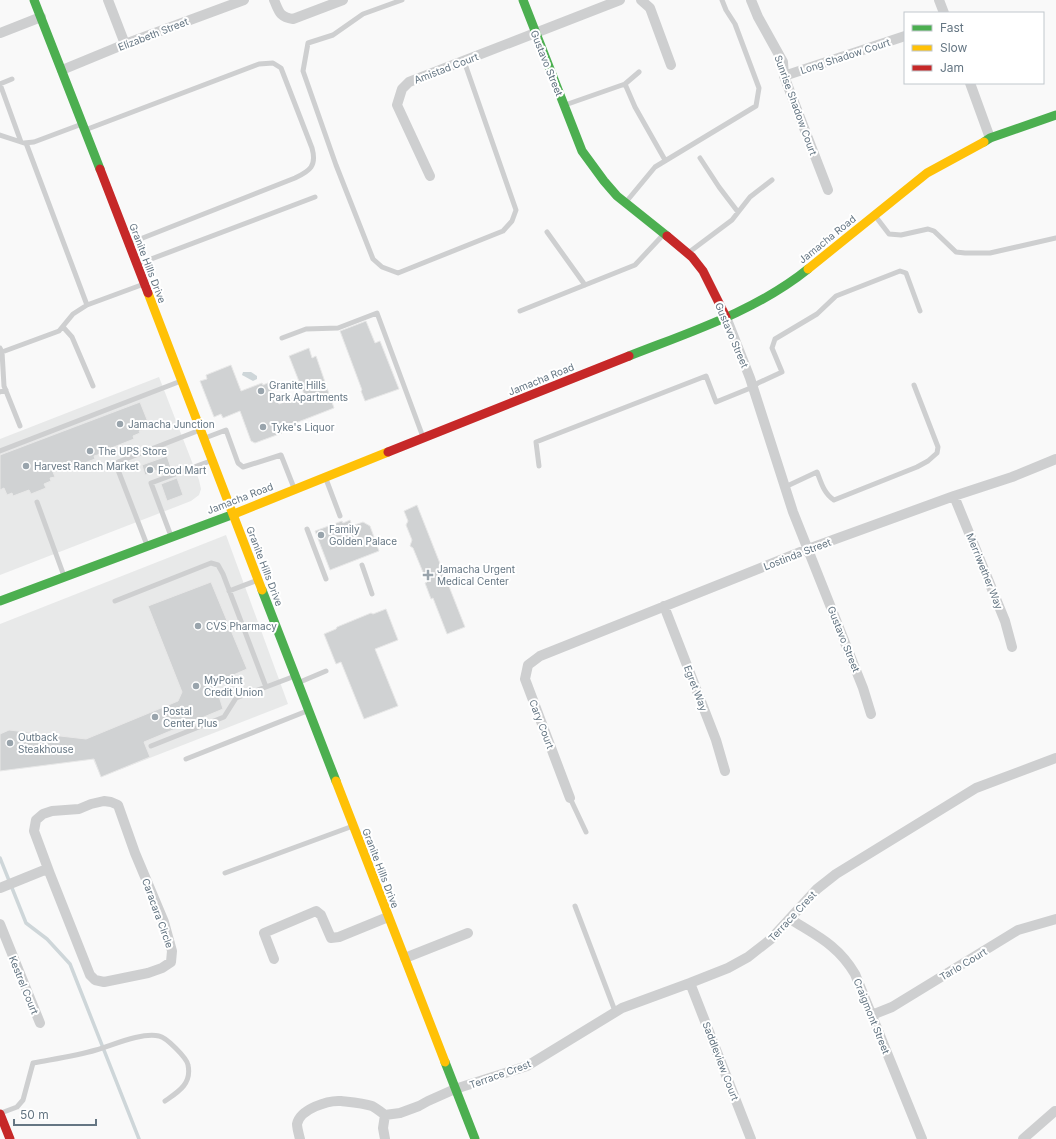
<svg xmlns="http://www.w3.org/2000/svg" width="1056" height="1139" font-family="Inter,sans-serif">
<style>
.built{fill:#e8e9e9}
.water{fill:#ced6d9}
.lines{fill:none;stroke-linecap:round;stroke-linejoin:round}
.stream{stroke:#ced6d9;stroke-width:3.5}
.building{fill:#d0d2d3;stroke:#e8e8e8}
.lane{stroke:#cecfd0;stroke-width:5}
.street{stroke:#cecfd0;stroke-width:10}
.fast{stroke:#4caf50;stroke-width:9}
.slow{stroke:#ffc107;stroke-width:9}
.jam{stroke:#c62828;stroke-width:9}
.poi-dot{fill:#99a4ac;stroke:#fff;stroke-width:1.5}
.labels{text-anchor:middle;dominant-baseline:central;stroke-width:4;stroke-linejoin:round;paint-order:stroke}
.street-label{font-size:10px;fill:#657683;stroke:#fff}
.poi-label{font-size:10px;fill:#657683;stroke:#fff;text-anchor:start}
</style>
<rect width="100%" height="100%" fill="#f9f9f9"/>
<path class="built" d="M159,377L199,480L201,489L199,495L191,501L0,575V439Z
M226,535L288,704L101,777L93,759L0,771V624Z"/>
<path class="water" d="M243,372H251L257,376V379L253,381L242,375Z"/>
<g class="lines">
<path class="stream" d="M0,858L26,923L47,939L70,964L139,1139"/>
</g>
<path class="building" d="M366,321L375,343L380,341L399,389L365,401L361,391L362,390L340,331Z
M309,348L312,358L316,356L334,408L280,429L282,433L255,443L251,441L240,411L223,418L221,414L214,417L200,381L207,379L206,375L231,365L241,391L262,383L263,385L270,382L279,404L304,394L289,356Z
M140,402L150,427L139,431L140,433L133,436L134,439L101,452V454L94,456L95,459L79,465V463L53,472L55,477L50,478L51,481L44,484L46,488L31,494L29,490L13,496L12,493L7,495L4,488L0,490V455Z
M167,456L172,471L158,476L156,470L145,475L142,465Z
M177,478L183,495L167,501L161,484Z
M417,505L465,627L447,634L433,598L431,599L425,583L427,582L413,548L410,546L412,540L406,525L408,521L404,511Z
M350,520L352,526L363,522L370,526L379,551L330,570L315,531L342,521L343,523Z
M211,582L247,669L215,683L223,709L144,742L150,757L101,777L94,759L0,771V734L9,730L86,739L178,701L182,692L148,606Z
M386,609L398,640L375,649L398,706L364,719L341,662L336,664L324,634L336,629L337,627L371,613L373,614Z"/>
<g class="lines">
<path class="lane" d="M402,0L363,14L333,35L308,43L303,71L336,165L373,259L382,267L398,273L503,231L512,221L516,210L464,61
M639,72L625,84L635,107L665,160
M12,79L0,84L21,142
M565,105L625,84
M85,130L259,64L273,63L281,68L312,148C317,166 310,171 295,178L130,243
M0,135L24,143L34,142L82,124
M26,143L87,305
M700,158L719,187L738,212
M626,202L655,167L756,106L759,88L735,24L726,10L722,0
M876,217L889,234L901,235L928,229L934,231L956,252L965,253H990L1056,238
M547,232L585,285
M688,253L732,220L750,197L772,180
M138,264L315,197
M520,311L635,265L663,235
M63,327L72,337L93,386
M282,338L306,329L338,328L377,313L423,437
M0,348L2,352L59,331L73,314L87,305L144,284
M2,352L4,386L20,426
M0,392L6,390
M205,438L226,430L238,463L243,467L281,455L294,488
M0,451L181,381
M539,466L536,442L706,376L716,402L753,387L758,383L782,372L772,348L775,339L817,314L836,296L900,271L906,273L920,311
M326,479L340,516
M785,487L817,472C821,482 824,494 834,500L917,467L928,461L937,453L938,447L914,385
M37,502L64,576
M307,529L326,579
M171,536L151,483L213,460
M147,545L118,470L117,466L118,462L200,430
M362,565L372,594
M229,591L258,580
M115,601L211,563L218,565L223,574L266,687L236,698L224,717L151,746
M300,682L326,671
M266,687L295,676
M186,759L307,711
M570,798L586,832
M225,873L353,826
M575,906L615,1011
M1,1113L17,1107L23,1100L33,1063C54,1059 76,1056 96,1050C113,1045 142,1032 159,1036C166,1037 187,1058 188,1065C192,1084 178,1092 165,1101"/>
<path class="street" d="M108,0L125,44
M274,0C279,11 279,17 293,19L343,0
M641,0L650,8L671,65
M751,0L758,17L783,62L784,76L828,190
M939,0L944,13
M0,33L41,17
M62,70L125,44L244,0
M784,76L905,36
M970,83L990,138
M430,176L397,105L402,89L409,82L620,0
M726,317L750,378L793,512L863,688L871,714
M954,496L1005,621L1012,647
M664,606L716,740L725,771
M570,798L525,679L528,665L540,656L808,549L954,496L1012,477L1056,459
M104,801L111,802L118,805L135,853L164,922L172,951L171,962L162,968L148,973L104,982L95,980L90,975L50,874L34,831L36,820L43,814L52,811L79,809L91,804Z
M0,888L47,869
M790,919C817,936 838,945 855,974L922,1139
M0,924L40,1023
M405,958L468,933
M274,959L264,933L316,911L321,915L331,938L339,937L388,917
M690,983L751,1139
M872,1015L892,1007L1018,930L1056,919
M385,1115L400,1113L419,1106L428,1101L455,1089L527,1066L622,1008L690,983L728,968L748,957L771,939L817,889L836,874L976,788L1056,758
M300,1139C299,1135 297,1128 297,1124C300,1109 328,1100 341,1101C350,1102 363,1103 372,1106C376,1108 381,1112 385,1115L383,1128L385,1139
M1023,1139L1055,1111"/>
<path class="fast" d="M34,0L100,169
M523,0L582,151L604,181L617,196L667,236
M984,142L990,138L1056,115
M629,356C690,332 756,311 808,269
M262,590L336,781
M0,601L234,514
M445,1062L475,1139"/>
<path class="slow" d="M808,269L927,173L984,142
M148,293L262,590
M234,514L388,452
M336,781L445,1062"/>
<path class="jam" d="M100,169L148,293
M667,236L692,257L703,271L726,317
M388,452L629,356
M0,1114L10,1139"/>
</g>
<g class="poi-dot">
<circle cx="261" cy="391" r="4"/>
<circle cx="120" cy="424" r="4"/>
<circle cx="263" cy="427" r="4"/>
<circle cx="90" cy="451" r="4"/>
<circle cx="26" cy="466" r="4"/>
<circle cx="150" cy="470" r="4"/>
<circle cx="321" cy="535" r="4"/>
<path d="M426 569h4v4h4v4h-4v4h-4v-4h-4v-4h4z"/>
<circle cx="198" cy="626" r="4"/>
<circle cx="196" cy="686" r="4"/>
<circle cx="155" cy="717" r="4"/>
<circle cx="10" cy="743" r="4"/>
</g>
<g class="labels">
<g class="street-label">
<text transform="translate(153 34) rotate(-21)">Elizabeth Street</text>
<text transform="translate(845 56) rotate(-18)">Long Shadow Court</text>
<text transform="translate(547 63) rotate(68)">Gustavo Street</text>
<text transform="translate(446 68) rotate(-21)">Amistad Court</text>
<text transform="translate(796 105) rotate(70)">Sunrise Shadow Court</text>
<text transform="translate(827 239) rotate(-39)">Jamacha Road</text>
<text transform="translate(148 263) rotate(69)">Granite Hills Drive</text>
<text transform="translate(732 335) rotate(67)">Gustavo Street</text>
<text transform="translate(541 379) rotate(-22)">Jamacha Road</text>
<text transform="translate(240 498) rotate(-21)">Jamacha Road</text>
<text transform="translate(797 554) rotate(-21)">Lostinda Street</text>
<text transform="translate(265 566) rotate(69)">Granite Hills Drive</text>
<text transform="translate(985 571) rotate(68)">Merriwether Way</text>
<text transform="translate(844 639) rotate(68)">Gustavo Street</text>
<text transform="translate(696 688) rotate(69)">Egret Way</text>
<text transform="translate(542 724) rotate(69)">Cary Court</text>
<text transform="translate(381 868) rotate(69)">Granite Hills Drive</text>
<text transform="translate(158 913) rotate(70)">Caracara Circle</text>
<text transform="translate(792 916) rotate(-47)">Terrace Crest</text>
<text transform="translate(963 964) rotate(-31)">Tarlo Court</text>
<text transform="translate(24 985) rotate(68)">Kestrel Court</text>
<text transform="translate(872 1016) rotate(68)">Craigmont Street</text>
<text transform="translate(721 1061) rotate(69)">Saddleview Court</text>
<text transform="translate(500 1074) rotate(-20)">Terrace Crest</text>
</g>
<g class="poi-label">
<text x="269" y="385">Granite Hills<tspan x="269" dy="12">Park Apartments</tspan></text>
<text x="128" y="424">Jamacha Junction</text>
<text x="271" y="427">Tyke's Liquor</text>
<text x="98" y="451">The UPS Store</text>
<text x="34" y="466">Harvest Ranch Market</text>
<text x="158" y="470">Food Mart</text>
<text x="329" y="529">Family<tspan x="329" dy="12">Golden Palace</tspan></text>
<text x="437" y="569">Jamacha Urgent<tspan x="437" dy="12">Medical Center</tspan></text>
<text x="206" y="626">CVS Pharmacy</text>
<text x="204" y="680">MyPoint<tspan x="204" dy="12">Credit Union</tspan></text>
<text x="163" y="711">Postal<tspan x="163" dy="12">Center Plus</tspan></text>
<text x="18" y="737">Outback<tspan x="18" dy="12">Steakhouse</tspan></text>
</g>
</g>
<rect x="904" y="12" width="140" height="72" fill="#ffffff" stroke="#c1c8cd"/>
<rect x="912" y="25" width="20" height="6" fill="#4caf50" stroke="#c1c8cd"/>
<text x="940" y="32" font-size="12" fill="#657683">Fast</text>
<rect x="912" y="45" width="20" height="6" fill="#ffc107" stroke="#c1c8cd"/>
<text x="940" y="52" font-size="12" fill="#657683">Slow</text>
<rect x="912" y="65" width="20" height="6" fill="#c62828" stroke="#c1c8cd"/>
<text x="940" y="72" font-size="12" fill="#657683">Jam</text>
<path d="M14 1119v6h82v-6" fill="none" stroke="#657683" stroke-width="2"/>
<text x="20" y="1119" font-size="12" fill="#657683" stroke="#ffffff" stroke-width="3" paint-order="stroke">50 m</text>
</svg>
